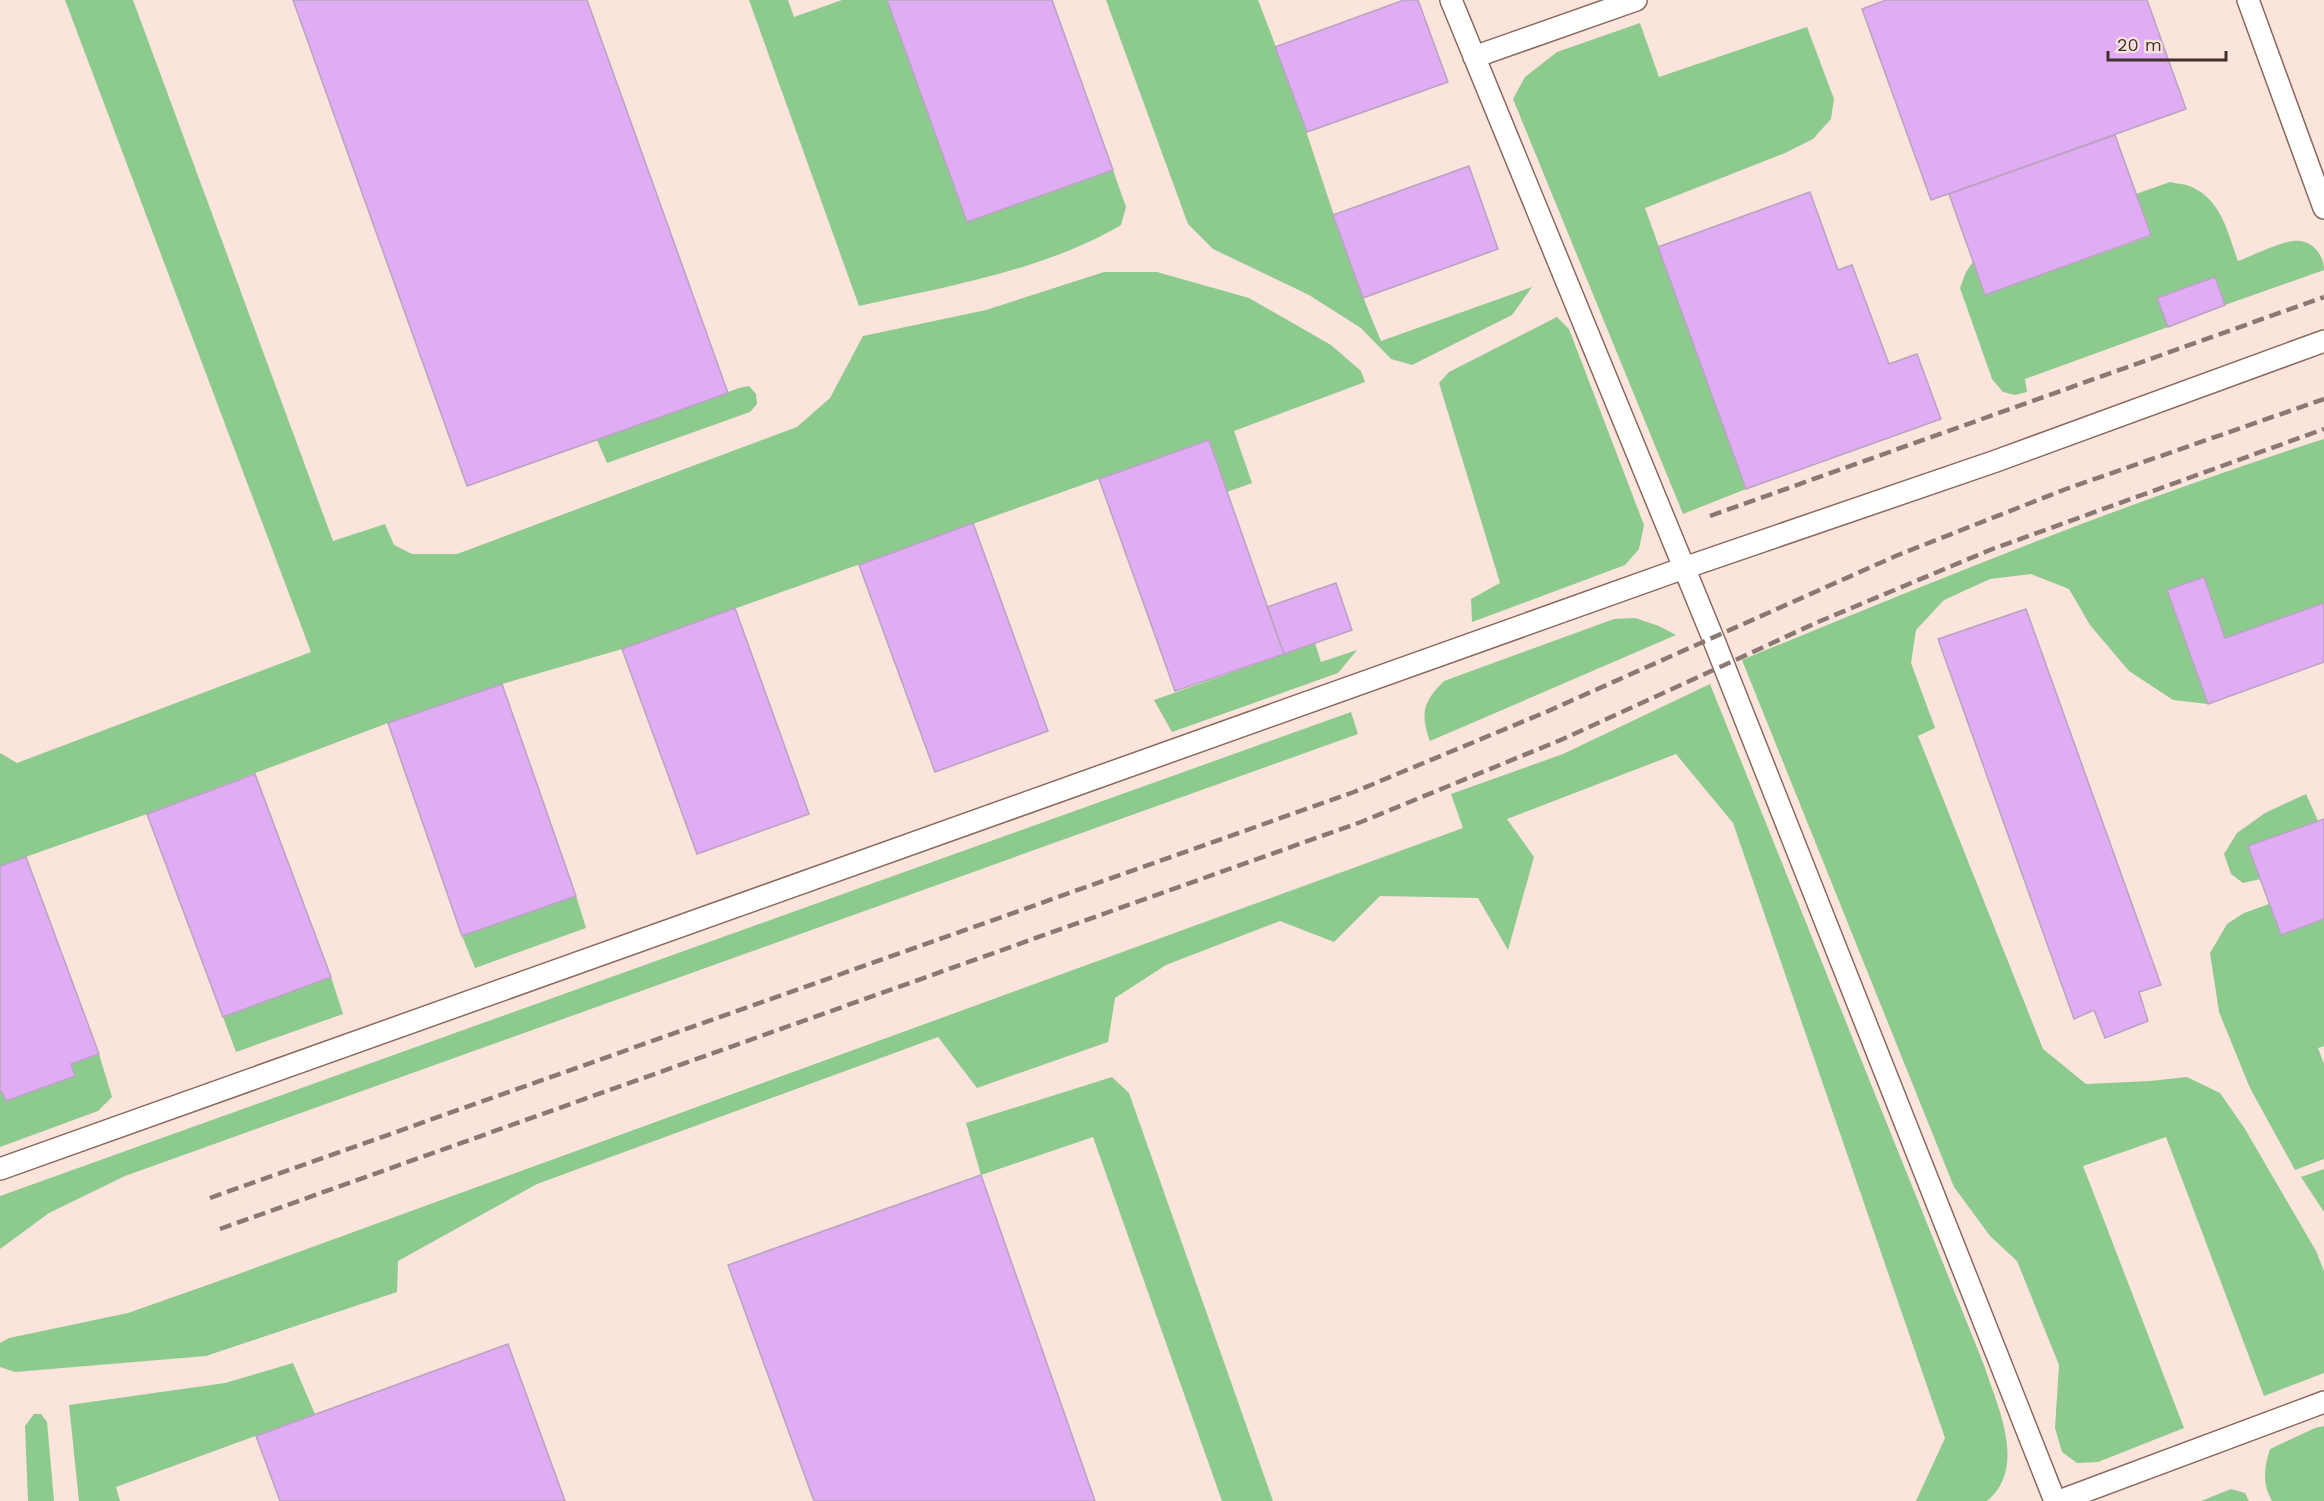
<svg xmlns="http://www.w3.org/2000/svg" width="2324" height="1501" font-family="'Work Sans',sans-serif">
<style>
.green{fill:#8cca8e}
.building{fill:#e0acf4;stroke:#b8a4c0;stroke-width:1.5}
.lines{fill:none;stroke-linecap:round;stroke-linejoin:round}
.service-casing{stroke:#8b6a5e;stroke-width:24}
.service{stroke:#fff;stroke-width:21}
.rail{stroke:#8a7872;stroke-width:4.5;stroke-dasharray:12 6;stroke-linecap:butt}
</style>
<rect width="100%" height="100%" fill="#fbe4dc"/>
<path class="green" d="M65,0H133L333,541L385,524L394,545L412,554H457L797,427L830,398L863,336L986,310L1104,272H1157L1249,298L1331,345L1361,371L1365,382L1234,431L1252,483L1227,492L1208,440L622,649L502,684L388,723L147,814L0,866V753L17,763L311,652Z
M749,0H788L794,17L842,0H887L967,222L1113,170L1126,207L1121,225C1045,270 945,287 859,306Z
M1106,0H1258C1275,44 1292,89 1307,134C1330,203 1352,273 1381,341L1532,287L1512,315L1412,365L1391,359L1361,328L1309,295L1213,249L1188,224Z
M1640,23L1659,77L1807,27L1834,99L1831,119L1813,139L1785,153L1645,208L1746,489L1683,514L1513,99L1525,77L1557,52Z
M2170,182C2178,184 2187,184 2194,188C2222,202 2228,234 2238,261C2254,255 2277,243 2293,241C2311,238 2324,254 2324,270L2225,305L2214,277L2157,298L2168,327L2025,379L2027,392L2015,395L2003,392L1992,379L1960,288L1966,272L1973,262L1986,294L2151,236L2136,194Z
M1557,317L1569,329L1644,525L1639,549L1625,565L1472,622L1471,599L1500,583L1439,383L1449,372Z
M749,386L756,394L757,404L750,412L607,463L597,440L739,388Z
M2324,439V603L2225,638L2204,577L2167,590L2208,704L2173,700L2129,671L2090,625L2069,589L2031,574L1990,579L1944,600L1916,630L1911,663L1935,728L1918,736L2043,1049L2086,1084L2150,1081L2187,1077L2220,1093L2245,1129L2316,1251L2324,1271V1373L2264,1396L2166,1137L2083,1166L2184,1428L2098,1462L2077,1463L2062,1452L2055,1428L2059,1365L2017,1261L1990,1236L1954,1187L1742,660C1934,581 2126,502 2324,439Z
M1635,618L1659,626L1676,635L1430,741C1420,713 1423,702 1444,681L1614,619Z
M1315,643L1321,662L1357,650L1338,673L1172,732L1154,700Z
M1710,684L1984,1365C1997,1406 2028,1467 1987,1501H1916L1945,1438L1733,823L1676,754L1507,819L1534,857L1508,950L1478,898L1380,896L1334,942L1280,921L1166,965L1115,998L1108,1042L977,1088L938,1037L537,1184L398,1261L397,1292L206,1356L15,1372L0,1367V1343L9,1338L128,1313L233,1276L1463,828L1451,794L1563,754Z
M1351,712L1358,734L125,1176L49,1213L0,1249V1196Z
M2306,794L2318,821L2249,846L2261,879L2243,883L2231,874L2224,854L2237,833L2265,813Z
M576,896L586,928L475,968L462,936Z
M2269,904L2281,935L2324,919V1046L2318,1048L2324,1064V1159L2295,1170L2250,1088L2219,1012L2210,953L2227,924L2244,913Z
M331,977L343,1014L236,1052L223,1017Z
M99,1054L112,1097L98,1111L0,1147V1092H2L6,1101L75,1076L71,1064Z
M1112,1077L1129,1093L1273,1501H1222L1093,1137L981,1175L966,1123Z
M2324,1169V1212L2301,1177Z
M293,1363L315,1414L116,1487L120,1501H79L69,1405L225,1383Z
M34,1414H41L47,1422L54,1501H28L25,1426Z
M2324,1426V1501H2272C2262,1483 2264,1468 2270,1449L2315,1428Z
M2231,1489L2245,1493L2249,1501H2201Z"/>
<path class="building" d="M293,0H587L728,393L467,486Z
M887,0H1052L1113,170L967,222Z
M1404,0H1418L1448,82L1307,132L1275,47Z
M1886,0H2147L2186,109L1931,200L1862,9Z
M2115,135L2151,235L1985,295L1949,194Z
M1469,166L1498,249L1363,298L1333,215Z
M1810,192L1838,270L1852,265L1889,364L1917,354L1941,419L1746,489L1658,247Z
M2215,277L2225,305L2168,327L2157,298Z
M1209,440L1284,654L1175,691L1099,479Z
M973,523L1048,731L935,772L859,565Z
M2204,577L2225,638L2324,603V662L2208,704L2167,590Z
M1336,583L1352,630L1284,654L1267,607Z
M735,608L809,814L697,854L622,649Z
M2026,609L2161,985L2139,992L2148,1021L2105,1038L2094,1010L2074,1019L1938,639Z
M502,684L576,896L462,936L388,723Z
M255,774L331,977L223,1017L147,814Z
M2324,819V919L2281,935L2248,846Z
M26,857L99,1054L71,1064L75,1076L6,1101L2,1092H0V866Z
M981,1175L1095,1501H814L728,1265Z
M508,1344L565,1501H280L256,1436Z"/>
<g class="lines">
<defs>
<path id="service" d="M1451,0L1713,638L2055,1501
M2248,0L2324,208
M1474,57L1636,0
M0,1169L1684,568L1996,461L2324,341
M2059,1501L2324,1402"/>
</defs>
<use href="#service" class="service-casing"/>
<use href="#service" class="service"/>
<path class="rail" d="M1710,516L2324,297
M210,1198L1354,792L1546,712L1898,555L2066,489L2324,399
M220,1229L1361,822L1563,739L1818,622L1990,550L2324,429"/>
</g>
<path d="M2108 51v9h118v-9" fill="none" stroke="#40312c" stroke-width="3"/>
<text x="2117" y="51" font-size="18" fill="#40312c" stroke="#fbe4dc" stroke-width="4.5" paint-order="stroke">20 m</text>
</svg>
